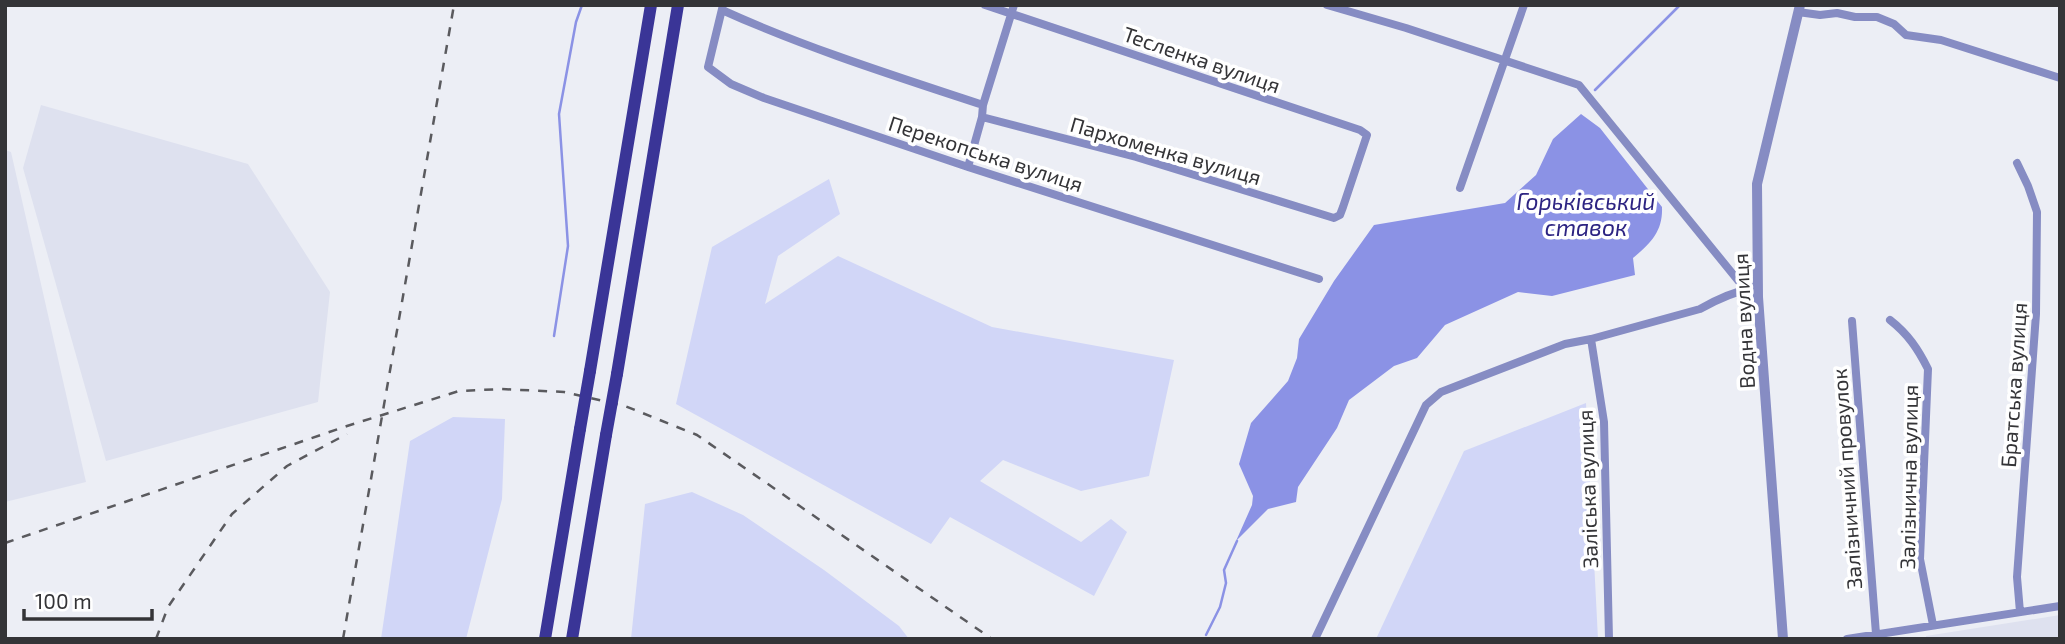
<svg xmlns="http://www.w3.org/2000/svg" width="2065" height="644" font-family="'Exo 2',sans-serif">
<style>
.built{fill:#dee1ef}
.green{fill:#d1d6f7}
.water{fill:#8b92e5}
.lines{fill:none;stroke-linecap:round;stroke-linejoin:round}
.stream{stroke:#8b92e5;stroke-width:2.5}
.minor{stroke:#868cc3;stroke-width:8}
.tertiary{stroke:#868cc3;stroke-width:10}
.primary{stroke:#3a3597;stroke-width:12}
.rail{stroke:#5a5a5e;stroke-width:2.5;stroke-dasharray:9 9;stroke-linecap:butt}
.primary-bridge{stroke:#3a3597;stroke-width:12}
.labels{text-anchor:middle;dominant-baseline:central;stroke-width:7;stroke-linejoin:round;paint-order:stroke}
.street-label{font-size:21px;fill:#343437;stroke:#fff}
.water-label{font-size:23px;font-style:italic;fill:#2d2482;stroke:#fff}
</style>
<rect width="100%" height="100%" fill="#eceef5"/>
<path class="built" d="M41,105L248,164L330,292L318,402L106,461L23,168Z
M5,150L11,152L86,482L5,502Z
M2060,615V639H1926V636Z"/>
<path class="green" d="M829,179L840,214L778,256L765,304L838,256L992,327L1174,360L1149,476L1081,491L1003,460L980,481L1081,542L1111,519L1127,532L1094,596L950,517L931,544L676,404L712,247Z
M1586,403L1598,639H1376L1464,451Z
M453,417L505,419L502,499L466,639H381L410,441Z
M692,492L743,515L824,570L899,626L909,639H631L645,504Z"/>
<path class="water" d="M1581,114L1600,128L1662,207C1663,231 1651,243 1633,258L1635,275L1552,296L1518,292L1445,325L1417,358L1394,366L1349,400L1337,428L1298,487L1296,502L1268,509L1236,541L1252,505L1253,496L1239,464L1251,423L1288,381L1297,358L1299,339L1334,281L1374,225L1505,203L1536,175L1553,139Z"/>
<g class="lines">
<path class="stream" d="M1595,90L1680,5
M554,336L568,246L559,114L576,22L582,5
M1206,635L1220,607L1226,583L1224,570L1237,541"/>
<path class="minor" d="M723,5L708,67L731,84L764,98L968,167L1319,279
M1327,5L1406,28L1579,85L1745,289
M722,10C806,48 895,76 983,105
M1798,12L1820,15L1837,13L1855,17H1877L1894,24L1906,35L1941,40L2060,78
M982,117L1136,157L1334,218L1340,215L1343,207L1367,135L1360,130L985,5
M2017,163L2028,186L2037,212L2036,314L2017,577L2020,612
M968,167L982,117L983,105L1014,5
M1460,188L1524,5
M1890,320C1908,334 1918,349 1928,369L1920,559L1933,625
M1852,321L1876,634
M1591,339L1604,422L1609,639
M1315,639L1426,405L1441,392L1565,344L1591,339L1700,309C1719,298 1737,291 1758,286
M1847,639L2060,606"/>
<path class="tertiary" d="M1783,639L1758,297L1757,184L1800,5"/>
<path class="primary" d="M590,371L651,5
M617,374L678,5
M545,639L580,429
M572,639L606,435"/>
<path class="rail" d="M5,543L347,426L459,391L502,389L564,392L625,406L697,435L992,639
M156,639L168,607L232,514L287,466L347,434
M343,639L454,5"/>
<path class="primary-bridge" d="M580,429L590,371
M606,435L617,374"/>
</g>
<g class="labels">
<g class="street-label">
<text transform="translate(1202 59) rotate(19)">Тесленка вулиця</text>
<text transform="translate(1166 150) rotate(16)">Пархоменка вулиця</text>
<text transform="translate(986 153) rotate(18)">Перекопська вулиця</text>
<text transform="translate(1743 321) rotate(-93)">Водна вулиця</text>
<text transform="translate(2013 385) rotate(-86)">Братська вулиця</text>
<text transform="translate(1908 477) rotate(-89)">Залізнична вулиця</text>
<text transform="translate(1846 479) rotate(-94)">Залізничний провулок</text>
<text transform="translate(1587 489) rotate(-92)">Заліська вулиця</text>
</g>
<g class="water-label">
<text x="1586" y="201">Горьківський<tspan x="1586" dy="26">ставок</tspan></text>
</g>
</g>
<rect width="2065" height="644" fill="none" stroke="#343437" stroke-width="14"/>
<path d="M24 609v10h128v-10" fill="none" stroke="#343437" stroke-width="3.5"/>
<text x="35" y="609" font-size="21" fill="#343437" stroke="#ffffff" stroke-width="5" paint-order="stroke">100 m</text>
</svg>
